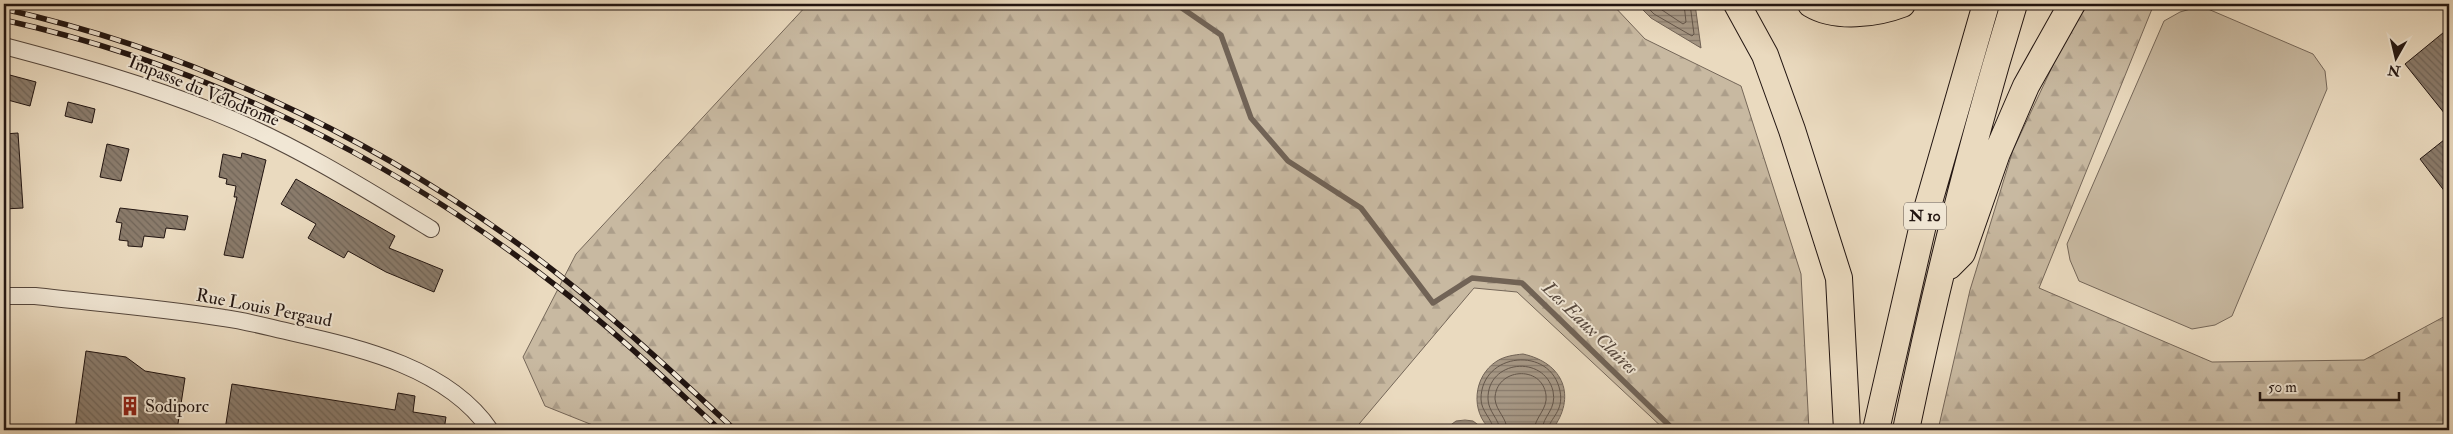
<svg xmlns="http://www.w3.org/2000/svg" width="2453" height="434" font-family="'IM FELL Double Pica',serif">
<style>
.forest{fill:url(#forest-firs);stroke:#756759}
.pitch{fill:#c8b9a1;stroke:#756759}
.water{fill:url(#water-rules);stroke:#716356}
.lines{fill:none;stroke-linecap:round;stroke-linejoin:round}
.shore{stroke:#64564a;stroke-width:1}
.stream{stroke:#716356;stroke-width:5.5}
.building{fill:url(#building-back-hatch);stroke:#221511}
.minor-casing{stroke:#54463c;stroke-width:18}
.trunk-casing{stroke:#221511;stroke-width:28}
.minor{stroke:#f1e7d5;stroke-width:16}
.trunk{stroke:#eadabf;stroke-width:26}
.rail-casing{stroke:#221511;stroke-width:5.5}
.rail{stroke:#f1e7d5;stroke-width:4;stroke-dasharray:11;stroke-linecap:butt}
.labels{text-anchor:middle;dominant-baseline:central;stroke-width:4;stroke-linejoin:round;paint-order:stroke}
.shield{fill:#f1e7d5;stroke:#60544c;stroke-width:1}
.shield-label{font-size:16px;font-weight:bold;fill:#221511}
.street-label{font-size:18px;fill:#221511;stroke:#f1e7d5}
.poi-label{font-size:18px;fill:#221511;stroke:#f1e7d5;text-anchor:start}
.water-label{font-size:19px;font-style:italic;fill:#57493f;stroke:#f1e7d5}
</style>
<defs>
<pattern id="forest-firs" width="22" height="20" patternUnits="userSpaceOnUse" patternTransform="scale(1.25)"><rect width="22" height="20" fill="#c8b9a1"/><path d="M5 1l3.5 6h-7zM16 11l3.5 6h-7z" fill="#ac9e8a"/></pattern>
<pattern id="water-rules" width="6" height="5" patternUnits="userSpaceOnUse" patternTransform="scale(1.25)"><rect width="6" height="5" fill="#a69784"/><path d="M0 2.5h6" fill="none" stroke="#877a6b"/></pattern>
<pattern id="building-back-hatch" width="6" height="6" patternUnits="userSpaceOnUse" patternTransform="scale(1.25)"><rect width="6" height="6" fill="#8a7b6b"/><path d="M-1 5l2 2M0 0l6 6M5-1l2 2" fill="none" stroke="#706457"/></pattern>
</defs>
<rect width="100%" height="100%" fill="#eadabf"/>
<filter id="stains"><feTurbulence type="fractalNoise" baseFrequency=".004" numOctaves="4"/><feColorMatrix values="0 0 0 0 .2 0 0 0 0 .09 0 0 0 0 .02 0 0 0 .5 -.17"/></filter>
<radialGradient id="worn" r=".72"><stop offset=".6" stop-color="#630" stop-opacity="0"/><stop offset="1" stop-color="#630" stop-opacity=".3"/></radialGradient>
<path class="forest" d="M808,4H1612L1645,39L1741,86L1801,274L1809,430H1665L1517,292L1474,288L1354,430H605L545,406L523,357L576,254Z
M2089,4H2154L2039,288L2212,362L2364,360L2449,314V430H1938L1970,290L2013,150L2071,27Z"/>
<path class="pitch" d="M2201,6L2313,54L2325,71L2327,89L2232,316L2215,325L2192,329L2079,281L2070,260L2067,244L2164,21L2180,12Z"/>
<path class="water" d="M1637,4H1695L1701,48L1651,18Z
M1523,354C1564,363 1577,397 1552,430H1491C1470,412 1473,376 1497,361C1505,356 1514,355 1523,354Z
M1465,420L1473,421L1485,430H1444L1456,421Z"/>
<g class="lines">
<path class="shore" d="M1644,4L1654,14L1692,36L1694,34L1690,4
M1653,4L1683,24L1686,22L1684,4
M1494,430C1492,419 1481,411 1481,399C1481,352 1551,345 1560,391C1564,412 1550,417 1548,430
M1500,430C1499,419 1488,411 1488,399C1487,360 1544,354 1553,391C1557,410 1543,415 1542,430
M1507,430C1507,418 1496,411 1495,399C1495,368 1542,364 1546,395C1548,409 1535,417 1534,430"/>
<path class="stream" d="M1176,4L1221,35L1251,118L1288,161L1361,208L1433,303L1472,278L1522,283L1674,430"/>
</g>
<path class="building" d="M2449,28V119L2405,64Z
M6,74L36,82L30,106L4,99Z
M68,102L95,109L92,123L65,116Z
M18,133L23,208L4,209V134Z
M2449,136V197L2420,159Z
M107,144L129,149L121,181L100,177Z
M242,153L266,160L243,258L224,255L237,197H234L236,186L226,184L227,179L219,177L223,154L241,158Z
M296,179L395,236L389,248L443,270L434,292L386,272L348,251L344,258L308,238L316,224L281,204Z
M120,208L188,216L185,230L166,228L164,238L144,236L142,247L128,246V241L119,240L122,223L116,222Z
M86,351L126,357L145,371L185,378L177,430H75Z
M232,384L395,410L398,393L415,396L413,412L446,417L444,430H225Z"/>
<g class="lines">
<defs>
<path id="minor" d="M4,46C76,65 144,84 214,112C290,142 361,186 431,229
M4,296H35C98,303 161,308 224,318C247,321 271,328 294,333C362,348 449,369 490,430"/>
<path id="trunk" d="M1737,4L1765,55L1792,130L1839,278L1847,430
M1811,4C1836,19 1876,14 1902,4
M1949,266L1962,253L1997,153L2026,86L2072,4
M1876,430L1925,216L1986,4
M1906,430C1936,286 1971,144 2014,4"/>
</defs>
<use href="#minor" class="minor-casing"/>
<use href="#trunk" class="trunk-casing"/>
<use href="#minor" class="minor"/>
<use href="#trunk" class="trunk"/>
<defs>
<path id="rail" d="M4,9C186,50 358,130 510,238C590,295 663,363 735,430
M4,20C207,65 396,160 559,288C616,332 668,382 720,430"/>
</defs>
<use href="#rail" class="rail-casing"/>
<use href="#rail" class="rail"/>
</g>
<defs>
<symbol id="building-bare" viewBox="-9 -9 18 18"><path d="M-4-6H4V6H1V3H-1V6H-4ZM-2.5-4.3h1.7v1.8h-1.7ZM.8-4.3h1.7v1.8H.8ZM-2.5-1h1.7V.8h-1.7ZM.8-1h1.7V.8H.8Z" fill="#8f2418" stroke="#f1e7d5" stroke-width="2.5" paint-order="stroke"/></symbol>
</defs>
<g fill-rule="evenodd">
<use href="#building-bare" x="116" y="392" width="28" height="28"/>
</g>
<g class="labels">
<rect class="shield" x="1904" y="202.5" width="42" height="27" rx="4"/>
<g class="shield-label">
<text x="1925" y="216">N 10</text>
</g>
<g class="street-label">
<text transform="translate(204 91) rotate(22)">Impasse du Vélodrome</text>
<text transform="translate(264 308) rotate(11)">Rue Louis Pergaud</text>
</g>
<g class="poi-label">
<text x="145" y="406">Sodiporc</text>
</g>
<g class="water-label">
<text transform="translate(1590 328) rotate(44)">Les Eaux Claires</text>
</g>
</g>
<rect width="2453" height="434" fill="none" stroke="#eadabf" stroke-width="20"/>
<rect x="5" y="5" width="2443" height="424" fill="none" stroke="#221511" stroke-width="2.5"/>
<rect x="10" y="10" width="2433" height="414" fill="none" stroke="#221511"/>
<g transform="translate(2396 58) rotate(188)" stroke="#f1e7d5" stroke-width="4" paint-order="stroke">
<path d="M0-4L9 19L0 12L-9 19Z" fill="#221511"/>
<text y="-8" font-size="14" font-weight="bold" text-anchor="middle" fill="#221511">N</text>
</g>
<path d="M2260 392v8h139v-8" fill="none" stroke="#221511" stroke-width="2.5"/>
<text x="2268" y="392" font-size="15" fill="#221511" stroke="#f1e7d5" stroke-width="4" paint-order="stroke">50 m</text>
<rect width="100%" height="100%" filter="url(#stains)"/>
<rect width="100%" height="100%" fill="url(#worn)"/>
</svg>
